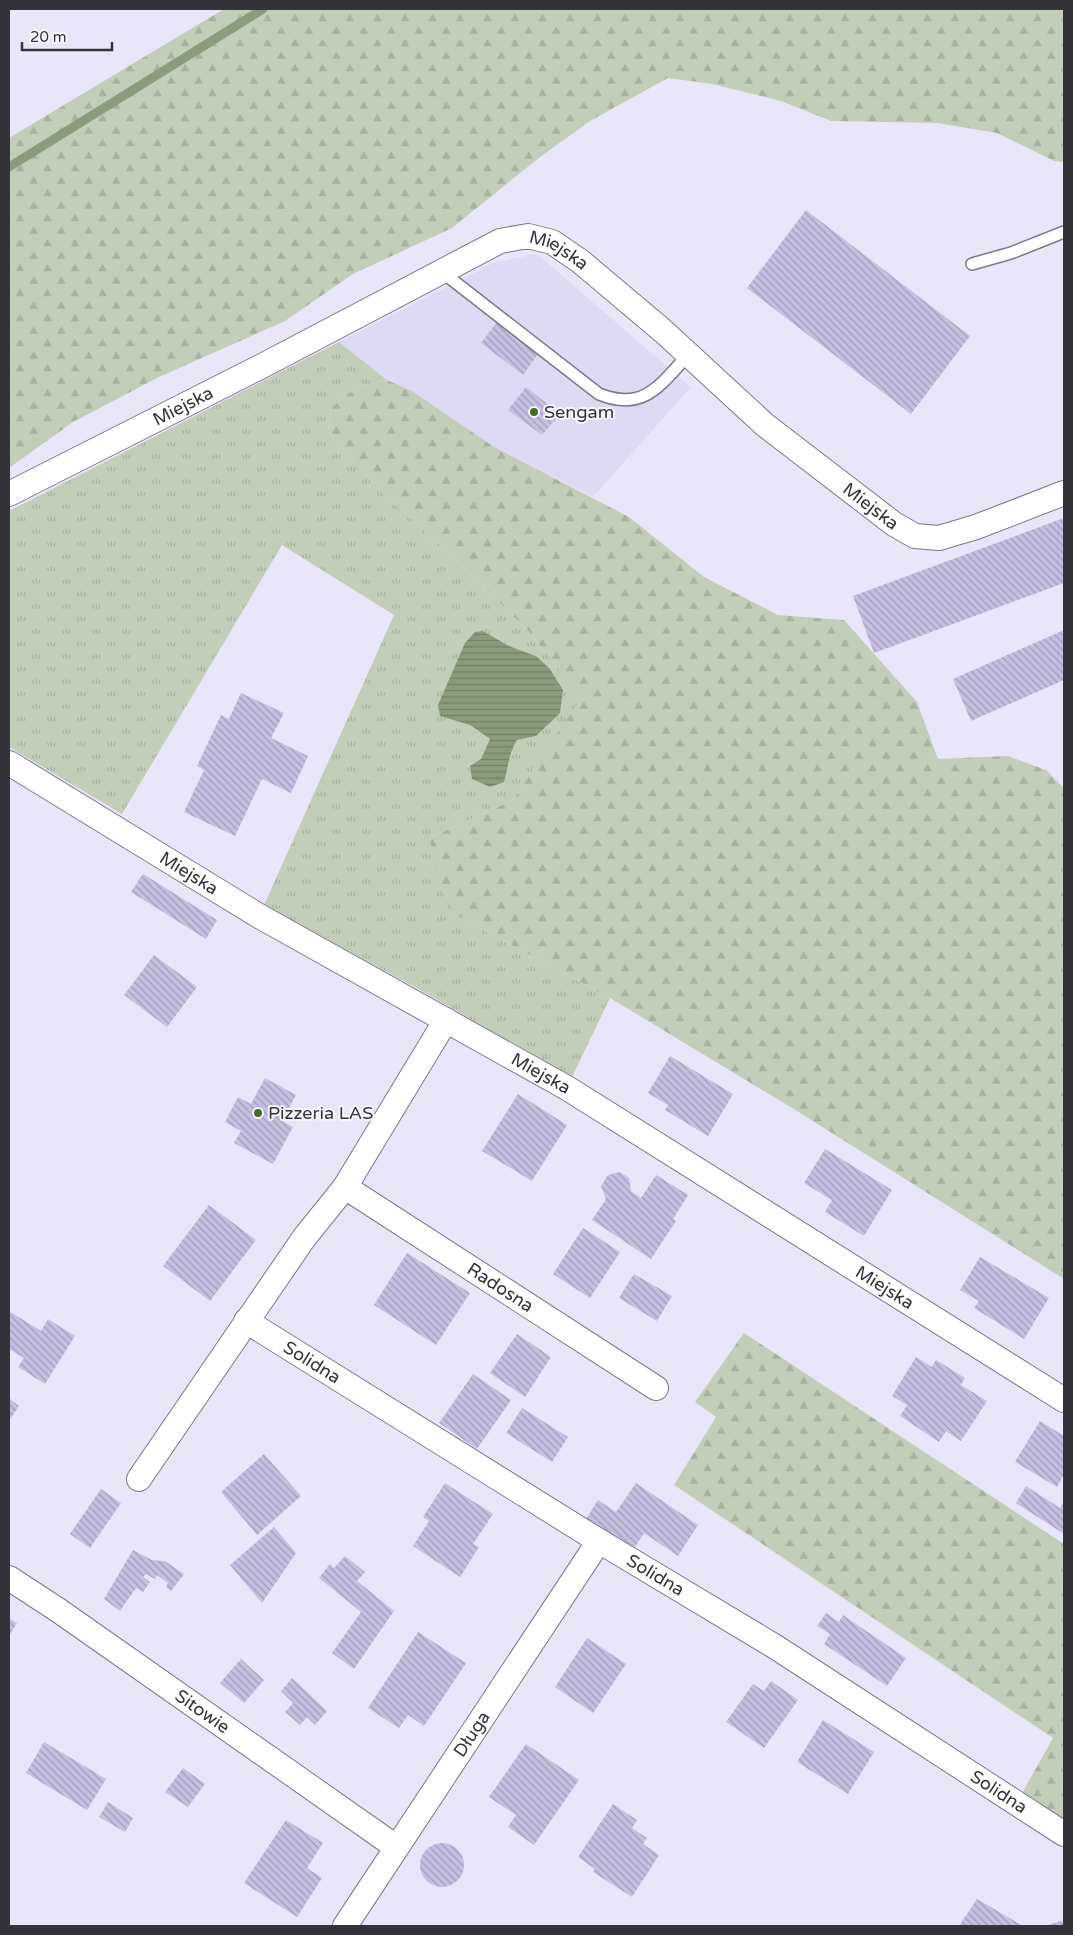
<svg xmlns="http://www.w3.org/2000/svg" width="1073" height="1935" font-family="'Varela Round',sans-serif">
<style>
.built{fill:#dfdaf4}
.grass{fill:url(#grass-tufts);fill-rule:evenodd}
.forest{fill:url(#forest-firs)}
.water{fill:url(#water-rules)}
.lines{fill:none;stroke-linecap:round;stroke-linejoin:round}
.stream{stroke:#8a9c7d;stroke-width:9}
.building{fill:url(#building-back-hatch)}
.service-casing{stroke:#7c7889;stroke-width:14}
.minor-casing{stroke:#7c7889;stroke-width:26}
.service{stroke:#fff;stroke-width:11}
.minor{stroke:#fff;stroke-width:24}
.poi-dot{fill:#486b23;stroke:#f7f5fd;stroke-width:2}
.labels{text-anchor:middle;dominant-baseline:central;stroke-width:4;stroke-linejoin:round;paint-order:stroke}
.street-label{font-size:18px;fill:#34333a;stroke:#f7f5fd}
.poi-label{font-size:18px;fill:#34333a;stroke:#f7f5fd;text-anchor:start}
</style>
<defs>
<pattern id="grass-tufts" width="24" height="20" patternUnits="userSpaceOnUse" patternTransform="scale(1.25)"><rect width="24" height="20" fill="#c2ceb9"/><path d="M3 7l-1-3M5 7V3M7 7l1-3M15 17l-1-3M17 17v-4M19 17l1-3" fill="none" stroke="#a7b1a0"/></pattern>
<pattern id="forest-firs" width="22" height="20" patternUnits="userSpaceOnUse" patternTransform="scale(1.25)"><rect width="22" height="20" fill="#c2ceb9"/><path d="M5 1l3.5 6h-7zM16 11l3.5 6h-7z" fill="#a7b1a0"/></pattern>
<pattern id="water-rules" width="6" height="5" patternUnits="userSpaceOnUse" patternTransform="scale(1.25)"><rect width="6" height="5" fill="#8a9c7d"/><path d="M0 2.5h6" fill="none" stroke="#728067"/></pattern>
<pattern id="building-back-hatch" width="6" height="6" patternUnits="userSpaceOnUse" patternTransform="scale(1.25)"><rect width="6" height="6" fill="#c6bfe2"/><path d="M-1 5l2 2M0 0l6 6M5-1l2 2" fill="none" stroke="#a29cb8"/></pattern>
</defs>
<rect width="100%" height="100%" fill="#eae6f9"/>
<path class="built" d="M537,254L691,387L593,497L493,447L412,391L387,380L339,342L495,262Z"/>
<path class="grass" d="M339,342L387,380L357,387L331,408L328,432L383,493L467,570L530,633L582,698L513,800L430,838L450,912L610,998L572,1077L422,991L264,905L394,615L282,545L122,814L9,747V511ZM483,631L509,646L536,656V736L517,740L509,753L508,769L481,759L490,739L470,725Z"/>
<path class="forest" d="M224,9H1064V162L1054,161L997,133L937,123L831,121L781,101L712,84L668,78L590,121L540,157L452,228L353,274L285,321L159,377L73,422L9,468V138Z
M387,380L412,391L494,447L629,517L704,577L778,615L844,620L917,702L938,759L1008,756L1046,770L1064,788V1279L789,1106L610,998L450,912L435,868L430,838L513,800L581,698L530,633L467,570L383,493L328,432L331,408L357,387Z
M744,1333L1064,1544V1844L1012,1811L1053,1738L674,1485L716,1417L695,1402Z"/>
<path class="water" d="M483,631L509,646L536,656L550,669L563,690L560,713L536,736L517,740C508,755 509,766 504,782L490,787L472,779L470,766L481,759L490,739L470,725L440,716L438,705L465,643L475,632Z"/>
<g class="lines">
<path class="stream" d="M9,167L263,9"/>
</g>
<path class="building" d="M806,210L970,336L911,414L747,288Z
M497,322L538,354L523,375L481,343Z
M526,387L560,414L542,435L508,410Z
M1064,518V583L874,653L853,596Z
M1064,630V680L971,721L953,679Z
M241,693L284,713L271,738L308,756L291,793L262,779L235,836L184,812L204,770L197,766L221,715L229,719Z
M143,874L217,920L206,939L131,892Z
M154,955L197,987L167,1027L124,995Z
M670,1056L733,1094L708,1136L665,1110L668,1105L648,1093Z
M265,1078L296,1095L282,1121L293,1127L273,1164L234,1143L241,1131L225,1122L238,1097L251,1104Z
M518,1094L567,1125L532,1181L482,1151Z
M825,1149L892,1190L864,1236L825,1212L832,1200L804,1183Z
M620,1172L629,1178L631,1191L641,1198L656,1175L688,1195L673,1219L676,1221L651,1259L592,1220L606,1199L601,1186L608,1175Z
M209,1205L256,1240L210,1301L163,1266Z
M583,1228L620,1252L590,1298L553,1274Z
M407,1253L470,1293L436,1345L374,1305Z
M980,1257L1049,1298L1024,1339L974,1308L979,1301L960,1290Z
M634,1274L672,1296L657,1321L619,1298Z
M9,1311L41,1331L48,1319L75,1336L45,1384L18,1367L24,1358L9,1349Z
M517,1334L551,1357L525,1397L490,1373Z
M916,1357L932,1367L936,1360L965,1378L961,1385L987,1401L961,1441L946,1431L939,1442L900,1416L907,1405L892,1396Z
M473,1374L511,1400L477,1449L439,1423Z
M9,1398L19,1406L9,1421Z
M522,1408L568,1437L552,1462L506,1433Z
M1040,1421L1064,1436V1474L1057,1487L1015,1462Z
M264,1454L301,1496L257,1535L221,1492Z
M445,1483L493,1514L473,1544L479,1547L460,1577L413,1546L429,1521L423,1517Z
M636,1483L698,1525L678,1556L644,1533L633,1550L586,1519L598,1500L616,1512Z
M1026,1486L1060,1508L1064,1502V1534L1016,1503Z
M101,1489L121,1503L90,1548L70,1534Z
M274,1527L296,1553L262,1603L230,1565Z
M133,1550L152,1560L165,1561L184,1574L171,1591L166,1587L168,1583L157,1575L155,1579L146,1574L143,1577L150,1582L143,1592L136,1588L120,1611L104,1599Z
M345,1556L365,1572L357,1581L394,1611L354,1669L332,1653L361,1612L319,1578L330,1564L334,1568Z
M826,1613L839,1622L843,1615L906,1658L887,1686L824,1644L830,1634L817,1626Z
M9,1618L17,1623L9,1636Z
M418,1632L466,1663L424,1726L408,1715L399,1728L368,1708Z
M587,1638L626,1664L593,1713L555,1687Z
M241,1659L264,1680L244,1703L220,1683Z
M292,1678L327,1711L315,1725L307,1717L300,1725L285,1712L293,1703L281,1691Z
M771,1681L798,1700L764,1748L726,1722L753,1684L764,1691Z
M823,1720L874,1752L848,1794L797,1762Z
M44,1742L106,1779L87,1810L26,1773Z
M526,1744L579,1780L534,1845L508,1827L516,1815L489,1797Z
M183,1768L205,1784L188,1807L165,1792Z
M108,1802L133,1818L125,1832L99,1817Z
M613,1804L637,1820L632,1828L647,1838L643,1844L659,1855L632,1897L593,1872L595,1869L578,1857Z
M286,1820L323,1843L307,1868L322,1878L297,1917L244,1883Z
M420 1865a22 22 0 1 1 44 0a22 22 0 1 1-44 0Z
M977,1899L1023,1926H959Z
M1064,1920V1926H1044Z"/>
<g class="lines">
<defs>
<path id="service" d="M972,264L1011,253L1064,232
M442,272L599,394C644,412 660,385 688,355"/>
<g id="minor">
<path id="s1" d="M9,494L262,366L500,241L528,236L552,242L580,261L663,331L765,425L894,524L915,536L939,538L976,527L1064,493"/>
<path id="s2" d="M9,763L259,916L567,1088L1064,1400"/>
<path id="s3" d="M345,1187L656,1388"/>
<path id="s4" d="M246,1321L599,1541L774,1646L1064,1834"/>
<path d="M139,1479L304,1238L345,1187L446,1020"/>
<path id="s5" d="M9,1578L58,1610L396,1847"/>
<path id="s6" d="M345,1926L599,1541"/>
</g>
</defs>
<use href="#service" class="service-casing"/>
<use href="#minor" class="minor-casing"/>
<use href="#service" class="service"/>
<use href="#minor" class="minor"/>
</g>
<g class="poi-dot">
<circle cx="534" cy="412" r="5"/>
<circle cx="258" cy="1113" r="5"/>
</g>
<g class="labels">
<g class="street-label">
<text stroke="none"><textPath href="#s1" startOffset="615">Miejska</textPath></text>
<text stroke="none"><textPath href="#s1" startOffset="195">Miejska</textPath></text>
<text stroke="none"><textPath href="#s1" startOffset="1020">Miejska</textPath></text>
<text stroke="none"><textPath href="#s2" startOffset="211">Miejska</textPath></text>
<text stroke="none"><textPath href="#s2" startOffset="616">Miejska</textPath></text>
<text stroke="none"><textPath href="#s3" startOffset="185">Radosna</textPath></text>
<text stroke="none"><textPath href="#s2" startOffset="1021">Miejska</textPath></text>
<text stroke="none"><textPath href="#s4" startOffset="78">Solidna</textPath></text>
<text stroke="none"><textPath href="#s4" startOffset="482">Solidna</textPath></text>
<text stroke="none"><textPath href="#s5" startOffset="235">Sitowie</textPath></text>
<text stroke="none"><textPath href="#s6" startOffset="230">Długa</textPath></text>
<text stroke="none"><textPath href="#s4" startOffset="888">Solidna</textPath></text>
</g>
<g class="poi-label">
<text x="544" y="412">Sengam</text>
<text x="268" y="1113">Pizzeria LAS</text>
</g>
</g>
<rect width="1073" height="1935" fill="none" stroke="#34333a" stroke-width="20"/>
<path d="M22 42v8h90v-8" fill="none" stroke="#34333a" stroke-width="2.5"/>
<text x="30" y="42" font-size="15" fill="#34333a" stroke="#f7f5fd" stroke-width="4" paint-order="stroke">20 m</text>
</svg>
